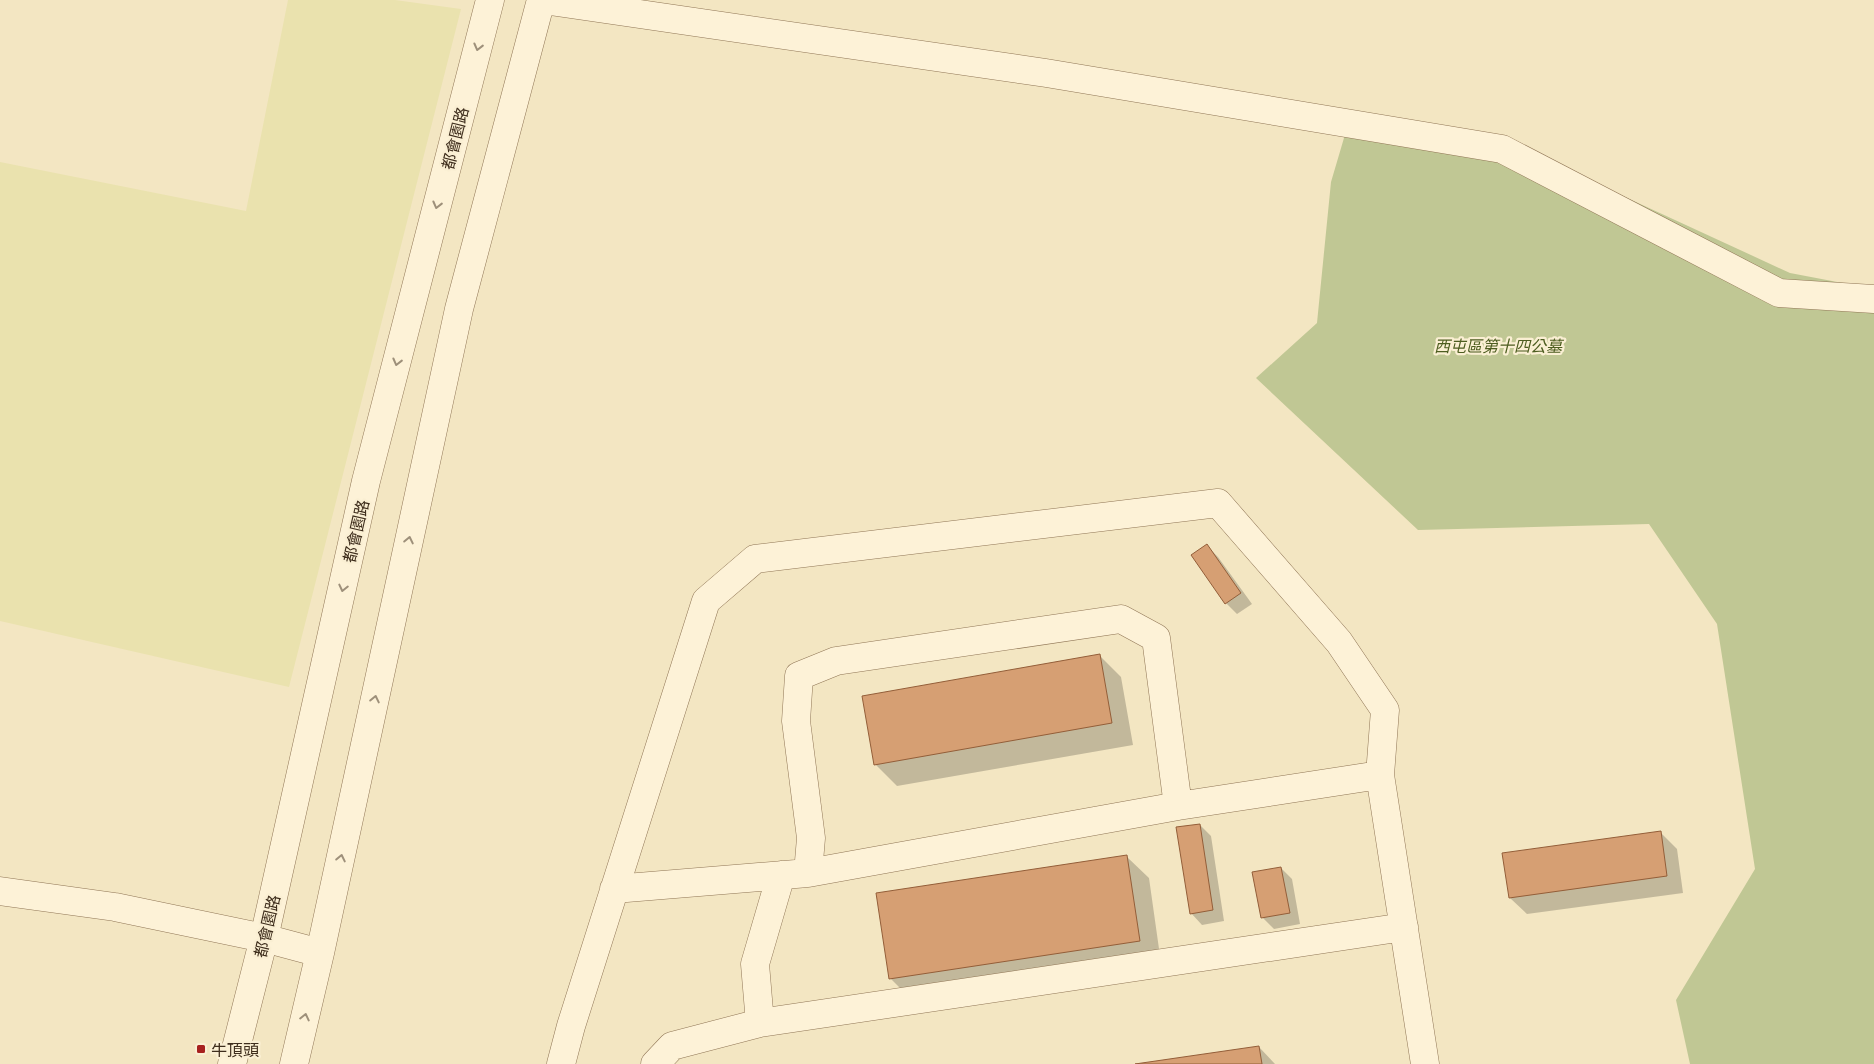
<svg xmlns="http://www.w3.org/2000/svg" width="1874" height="1064" font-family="Georgia,'Noto Sans TC',serif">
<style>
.farmland{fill:#eae2ae}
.cemetery{fill:#c0c794}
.shadow{fill:#0003}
.building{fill:#d69f73;stroke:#935e39}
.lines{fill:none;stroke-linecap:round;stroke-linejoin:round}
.minor-casing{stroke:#907656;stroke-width:29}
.minor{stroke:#fdf2d7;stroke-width:28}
.oneway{stroke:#9e907a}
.poi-dot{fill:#a7201e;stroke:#faefd3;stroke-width:2}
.labels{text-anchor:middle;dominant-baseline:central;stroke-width:4.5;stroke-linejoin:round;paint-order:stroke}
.street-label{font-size:16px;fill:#3e2d1c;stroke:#faefd3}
.park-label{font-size:16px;font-style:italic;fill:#4d5d20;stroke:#faefd3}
.poi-label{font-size:16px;fill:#3e2d1c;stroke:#faefd3;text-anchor:start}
</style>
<rect width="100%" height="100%" fill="#f3e6c2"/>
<path class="farmland" d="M288,0H395L461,9L289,687L0,621V162L246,211Z"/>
<path class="cemetery" d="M1349,121L1586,179L1790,273L1874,289V1064H1690L1676,1000L1755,869L1717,624L1649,524L1418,530L1256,378L1317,323L1331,182Z"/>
<path class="shadow" d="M1207,546L1218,557L1252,604L1237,614L1226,603Z
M1100,656L1121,677L1133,745L897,786L875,764Z
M1200,825L1211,836L1224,921L1202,925L1191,913Z
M1661,833L1677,849L1683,893L1527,914L1510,898Z
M1127,857L1149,878L1161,963L912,1000L890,978Z
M1281,868L1292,879L1300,924L1274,929L1263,918Z
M1259,1047L1275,1064H1144Z"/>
<path class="building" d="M1207,544L1241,593L1225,604L1191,555Z
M1100,654L1112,723L874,765L862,696Z
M1200,824L1213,910L1190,914L1176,827Z
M1661,831L1667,876L1509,898L1502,853Z
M1127,855L1140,941L889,979L876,893Z
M1281,867L1290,913L1261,918L1252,872Z
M1259,1046L1262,1064H1135Z"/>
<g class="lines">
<defs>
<path id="minor" d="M543,0L1046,73L1502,149L1779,293L1874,299
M808,873L811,838L796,721L799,676L836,661L1121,619L1156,638L1178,806L1380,775
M614,889L808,873L1178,806
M0,891L115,907L264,938L320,953
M760,1023L1404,927
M232,1064L264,938L366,481L490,0
M294,1064L320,953L459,309L541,0
M561,1064L571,1026L706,601L755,559L1218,503L1339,642L1385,710L1380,775L1425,1064
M655,1064L672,1046L760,1023L755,964L781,875"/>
</defs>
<use href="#minor" class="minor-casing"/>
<use href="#minor" class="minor"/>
</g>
<defs><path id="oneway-chevron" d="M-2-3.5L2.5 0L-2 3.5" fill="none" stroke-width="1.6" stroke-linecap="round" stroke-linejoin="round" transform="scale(1.25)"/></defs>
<g class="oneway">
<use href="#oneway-chevron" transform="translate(478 47) rotate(104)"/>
<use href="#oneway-chevron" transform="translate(437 205) rotate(104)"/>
<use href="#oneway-chevron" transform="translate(397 362) rotate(104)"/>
<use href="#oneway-chevron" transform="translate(409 540) rotate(-78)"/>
<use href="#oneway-chevron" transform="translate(343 588) rotate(103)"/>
<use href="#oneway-chevron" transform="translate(375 699) rotate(-78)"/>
<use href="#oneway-chevron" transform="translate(341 858) rotate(-78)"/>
<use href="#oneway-chevron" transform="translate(305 1017) rotate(-77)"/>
</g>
<rect class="poi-dot" x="196" y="1044" width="10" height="10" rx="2.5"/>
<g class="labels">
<g class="street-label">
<text transform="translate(454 138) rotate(-76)">都會園路</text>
<text transform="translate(355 531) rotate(-77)">都會園路</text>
<text transform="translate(266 926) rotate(-77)">都會園路</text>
</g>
<g class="park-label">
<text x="1498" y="345">西屯區第十四公墓</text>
</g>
<g class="poi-label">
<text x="211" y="1049">牛頂頭</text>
</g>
</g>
</svg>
